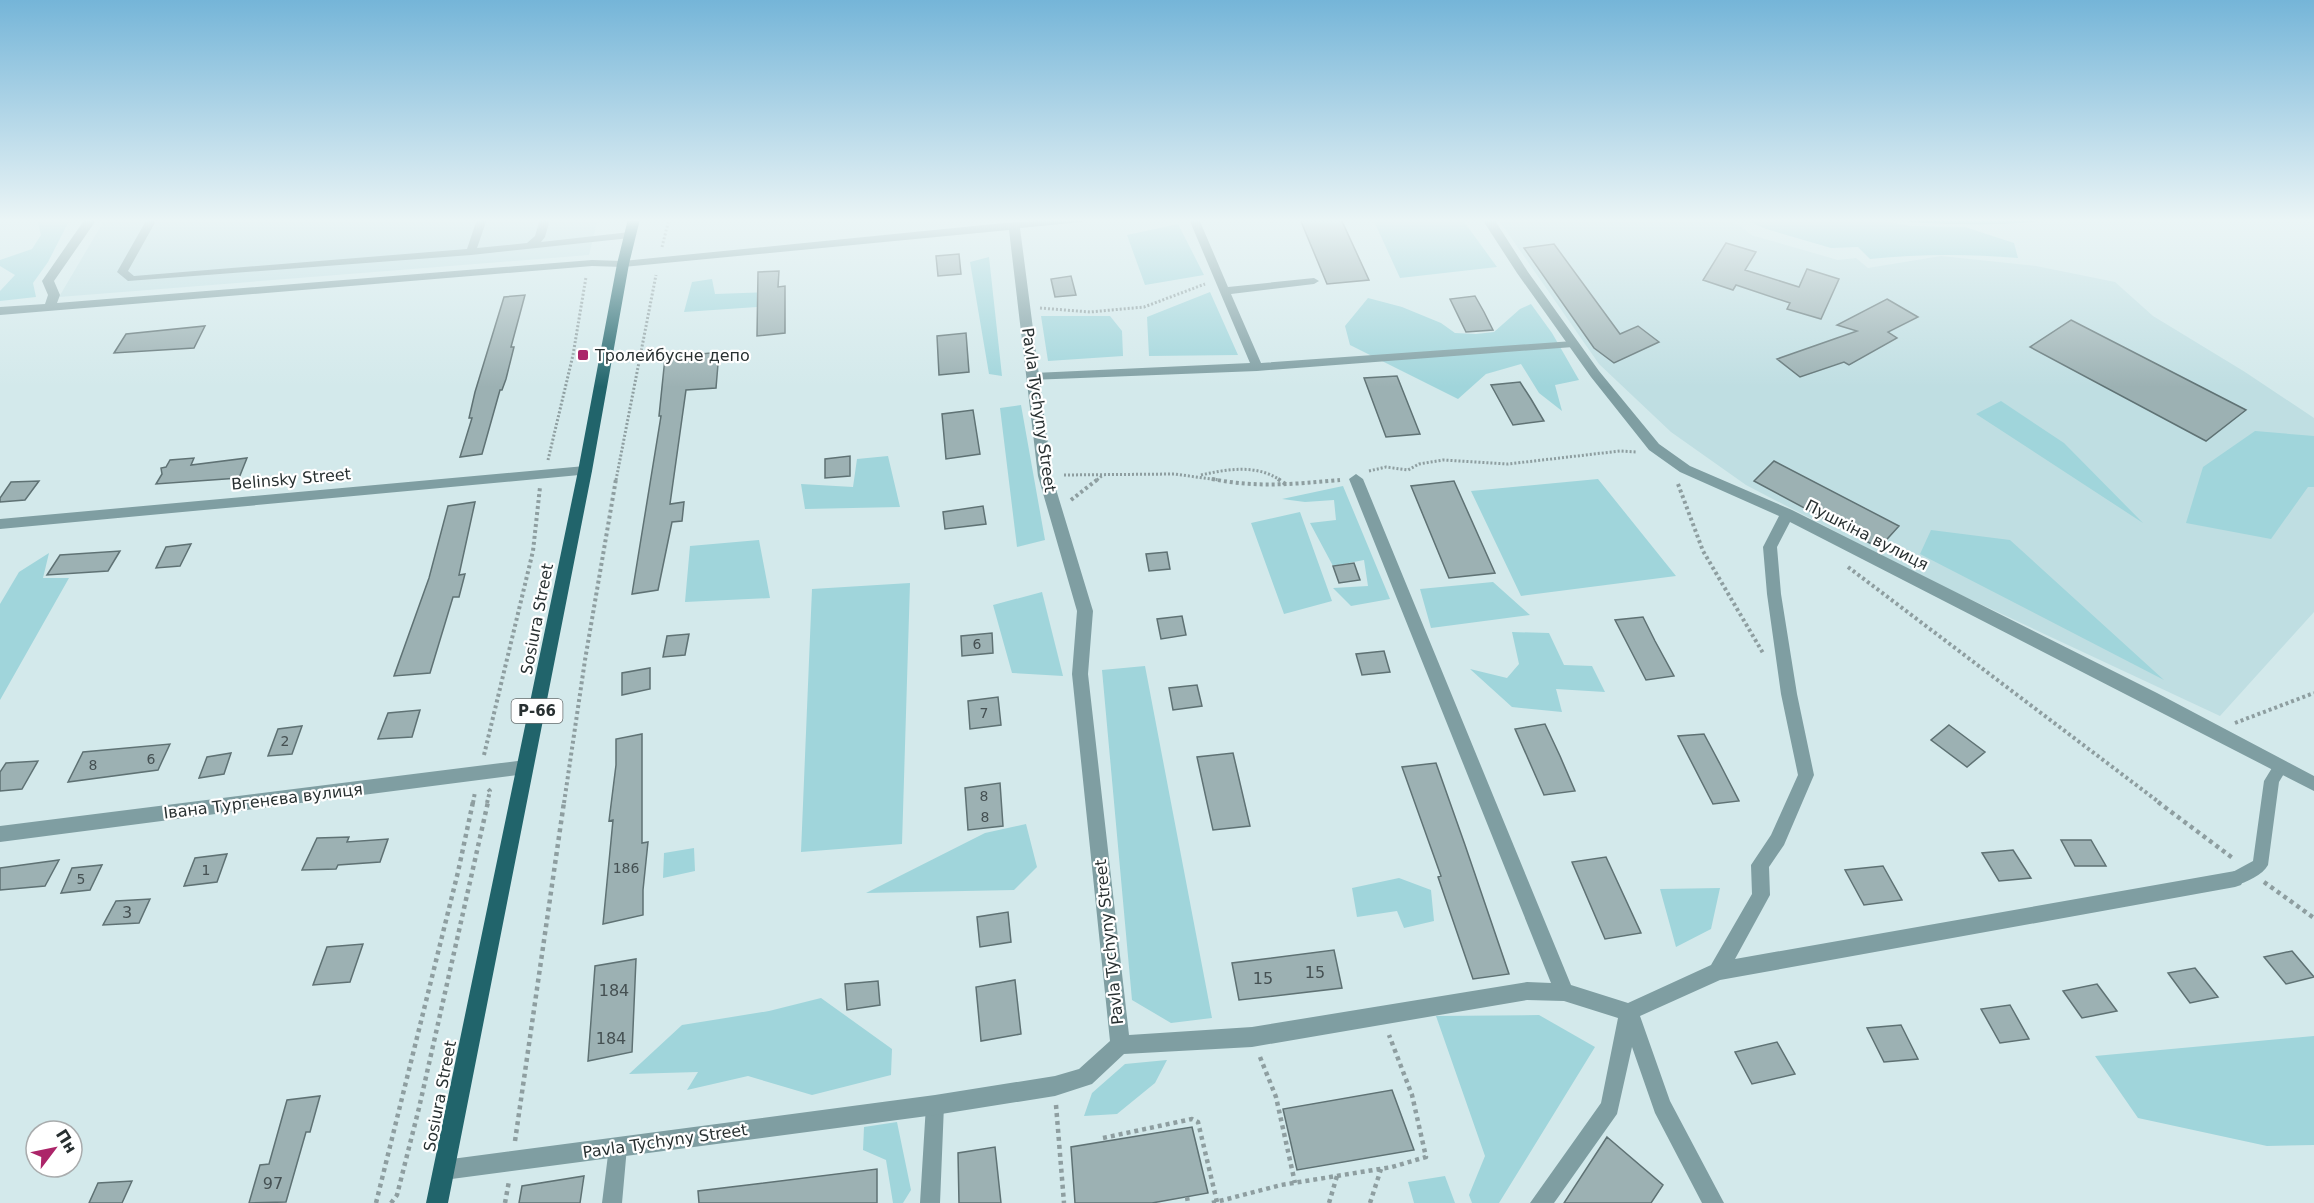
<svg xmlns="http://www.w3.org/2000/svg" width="2314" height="1203" font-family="'DejaVu Sans',sans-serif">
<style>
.built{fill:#bfdee2}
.green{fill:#a0d5db}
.water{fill:#68b6bf}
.building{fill:#9cb1b3;stroke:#5f7274;stroke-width:1.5}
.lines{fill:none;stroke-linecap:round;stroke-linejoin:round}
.path-far2{stroke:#8e9ea0;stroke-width:3;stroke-dasharray:2 2;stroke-linecap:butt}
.path-far1{stroke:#8e9ea0;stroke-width:4;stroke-dasharray:3 3;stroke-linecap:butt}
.path{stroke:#8e9ea0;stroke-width:4.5;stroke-dasharray:4 4;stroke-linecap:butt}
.lane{fill:#7f9ea2;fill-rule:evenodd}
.street{fill:#7f9ea2;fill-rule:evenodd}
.primary{fill:#21646b;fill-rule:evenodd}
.poi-dot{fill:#ac2569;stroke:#fff;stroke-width:2}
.labels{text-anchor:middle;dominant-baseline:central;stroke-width:4.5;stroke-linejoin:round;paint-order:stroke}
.number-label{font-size:14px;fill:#455052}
.shield{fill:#fff;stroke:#686e6f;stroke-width:1.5}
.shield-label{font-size:15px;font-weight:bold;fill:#283031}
.poi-label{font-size:16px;fill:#283031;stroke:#fff;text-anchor:start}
.street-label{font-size:16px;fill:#283031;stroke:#fff}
.near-number-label{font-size:16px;fill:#455052}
</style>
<rect width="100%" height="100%" fill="#d3e9eb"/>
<path class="built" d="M105,219H598L589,255L59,297Z
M1498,219H1718L1738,224L1751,235L1838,260L1856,258L1868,268L1941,256L2036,266L2115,282L2153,316L2245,372L2314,418V612L2220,716L1929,580L1746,485L1671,432L1599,364Z"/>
<path class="green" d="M37,219H70L48,262L33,283L36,297L0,301V291L15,275L0,266V260L32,249L41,235Z
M1373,219H1462L1497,267L1400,278Z
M1744,219H1871L1911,226L1965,227L2014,243L2018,258C1967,254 1920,254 1870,259L1858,247L1831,248L1766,229Z
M1178,224L1204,275L1145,285L1127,235Z
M989,257L1002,376L989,374L970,262Z
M712,279L715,294L774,292L773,306L684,312L692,282Z
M1210,292L1238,355L1149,356L1147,317Z
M1368,298L1402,307L1441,323L1455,333L1476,334L1494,332L1520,309L1531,304L1552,333L1579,380L1555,385L1562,411L1539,393L1521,364L1486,374L1458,399L1350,345L1345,326Z
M1041,316H1110L1122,331L1123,356L1048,361Z
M2001,401L2064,443L2143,523L1976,414Z
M1021,405L1045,540L1017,547L1000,408Z
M2255,431L2314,436V487H2308L2271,539L2186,523L2203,467Z
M888,456L900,507L805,509L801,484L853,487L857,459Z
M1598,479L1676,576L1521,596L1471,491Z
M1343,486L1390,599L1351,606L1333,588L1368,586L1364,560L1333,566L1310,523L1336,520L1334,500L1305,502L1282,499Z
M1300,512L1332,601L1284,614L1251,523Z
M1931,530L2010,540L2164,680L1920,554Z
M759,540L770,598L685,602L690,546Z
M49,553L43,578H69L0,700V604L19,572Z
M1493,582L1530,615L1431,628L1420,589Z
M910,583L902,844L801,852L812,589Z
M1042,592L1063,676L1012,673L993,605Z
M1512,632L1549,633L1564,665L1592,666L1605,692L1556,689L1562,712L1512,707L1470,669L1507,678L1519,664Z
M1145,666L1212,1018L1171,1023L1132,1000L1102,670Z
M1026,824L1037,867L1014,890L866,893L985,833Z
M694,848L695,871L663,878L664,853Z
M1399,878L1431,890L1434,921L1404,928L1397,911L1357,917L1352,888Z
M1720,888L1711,929L1676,947L1660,889Z
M821,998L892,1049L891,1075L812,1095L748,1076L687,1090L698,1072L629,1074L682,1025L769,1011Z
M1539,1015L1595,1047L1499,1203H1472L1469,1195L1485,1156L1436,1016Z
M2314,1036V1145L2267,1146L2138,1118L2095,1056Z
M1167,1060L1155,1083L1117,1114L1084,1116L1092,1093L1125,1064Z
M897,1122L911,1190L903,1203H893L886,1160L863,1150L864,1127Z
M1445,1176L1455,1203H1414L1408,1182Z"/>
<path class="water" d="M1878,219H2047L2045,221C1989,226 1934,225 1878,219Z"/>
<path class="building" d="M1300,219H1341L1369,280L1327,284Z
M1726,243L1756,252L1745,270L1799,287L1807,269L1839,279L1821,319L1787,309L1790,303L1736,285L1733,290L1703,280Z
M1554,244L1620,334L1638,326L1659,342L1614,363L1594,348L1524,248Z
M959,254L961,274L938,276L936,256Z
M779,271L778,287L785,286V333L757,336L758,272Z
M1071,276L1076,295L1055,297L1051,279Z
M525,295L511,347H514L506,379L502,390H500L482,454L460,457L472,418H469L475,392L504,297Z
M1475,296L1484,312L1493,330L1466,332L1450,299Z
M1887,299L1918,317L1888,332L1897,338L1849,365L1844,362L1800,377L1777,359L1857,331L1837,325Z
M2071,320L2246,410L2206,441L2030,347Z
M205,326L194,348L114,353L126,334Z
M966,333L969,372L939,375L937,336Z
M719,352L716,388L686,390L670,504L684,502L682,521L672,522L658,590L632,594L661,416H659L665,358Z
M1397,376L1420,434L1386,437L1364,378Z
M1520,382L1531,399L1544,421L1513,425L1491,385Z
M973,410L980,454L946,459L942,414Z
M850,456V476L825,478V459Z
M194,458L191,465L247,458L239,478L156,484L162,474L161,468L166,467L170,460Z
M1774,461L1899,526L1879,548L1754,481Z
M39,481L25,500L0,502V498L11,482Z
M1454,481L1495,573L1449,578L1411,486Z
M475,502L459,575L465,574L459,597H453L430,673L394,676L429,578L448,506Z
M983,506L986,524L945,529L943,512Z
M191,544L180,566L156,568L166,547Z
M120,551L108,571L47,575L60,555Z
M1167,552L1170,569L1149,571L1146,554Z
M1354,563L1360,580L1339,583L1333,566Z
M1182,616L1186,635L1161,639L1157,619Z
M1643,617L1655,641L1674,676L1646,680L1615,620Z
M992,633L993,653L962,656L961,636Z
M689,634L685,655L663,657L667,636Z
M1384,651L1390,672L1362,675L1356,654Z
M650,668V689L622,695V673Z
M1197,685L1202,706L1173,710L1169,688Z
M998,697L1001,725L970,729L968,701Z
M420,710L412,737L378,739L388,713Z
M1545,724L1560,756L1575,791L1544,795L1515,729Z
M1949,725L1985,752L1967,767L1931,740Z
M302,726L292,754L268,756L278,729Z
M642,734V843L648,842L643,890V915L603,924L613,820L609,821L616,765V739Z
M1704,734L1721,766L1739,801L1713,804L1678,736Z
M170,744L158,770L68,782L83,752Z
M231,753L224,774L199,778L207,757Z
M1233,753L1250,826L1213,830L1197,757Z
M38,761L22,789L0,791V772L6,763Z
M1436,763L1465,845L1509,974L1473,979L1438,877L1441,876L1402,767Z
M1000,783L1003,826L968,830L965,788Z
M349,837L347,842L388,839L380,862L338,865L336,869L302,870L317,838Z
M2061,840H2091L2106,866H2075Z
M2013,850L2031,878L1999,881L1982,853Z
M227,854L217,882L184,886L195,858Z
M1606,857L1641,933L1605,939L1572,862Z
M59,860L45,886L0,890V868Z
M102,865L90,890L61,893L72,868Z
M1883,866L1902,900L1864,905L1845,870Z
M150,899L139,923L103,925L116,901Z
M1008,912L1011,942L980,947L977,917Z
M363,944L350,982L313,985L327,947Z
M1334,950L1342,988L1239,1000L1232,963Z
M2292,951L2314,977L2286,984L2264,957Z
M636,959L632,1052L588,1061L595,966Z
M2195,968L2218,997L2190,1003L2168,973Z
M1015,980L1021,1034L981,1041L976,987Z
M878,981L880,1005L847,1010L845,984Z
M2097,984L2117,1011L2082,1018L2063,991Z
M2010,1005L2029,1039L2000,1043L1981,1009Z
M1901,1025L1918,1059L1884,1062L1867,1028Z
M1777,1042L1795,1074L1752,1084L1735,1052Z
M1392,1090L1414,1150L1297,1170L1283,1109Z
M320,1096L310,1132H306L286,1202L249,1203L260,1165L269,1164L287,1100Z
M1192,1127L1208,1193L1152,1203H1075L1071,1147Z
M1607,1137L1663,1185L1651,1203H1564Z
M995,1147L1001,1203H959L958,1153Z
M877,1169V1203H699L698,1191Z
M584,1176L580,1203H519L522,1186Z
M132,1181L122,1203H89L98,1183Z"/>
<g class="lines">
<path class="path-far2" d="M662,247L669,219
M1040,308L1090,312L1144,307L1205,284
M548,460L573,355L586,277
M1369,471L1386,467L1408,470L1419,464L1443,460L1508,464L1620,451L1636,452
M1064,475L1174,474L1219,480
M1201,475C1228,469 1256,464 1280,480
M616,480L656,275
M1097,480L1103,475"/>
<path class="path-far1" d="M1212,479C1257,488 1294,484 1340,480
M1278,479L1287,485
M1678,484L1703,551L1763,653
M1071,500L1098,479
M1848,567L2160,803
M2235,723L2314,693
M484,755L533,551L540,487
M473,803L475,792
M487,803L490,791L488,789
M564,803L585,660L616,479"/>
<path class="path" d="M2158,802L2234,859
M2264,882L2314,918
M1260,1057L1276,1097L1295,1183
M1056,1105L1064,1203
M1103,1138L1192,1119L1198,1122L1217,1202
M515,1141L564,802
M1187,1197L1188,1203
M376,1203L458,872L473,802
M391,1203L397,1195L419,1108L488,802
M505,1203L509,1181
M1212,1203L1281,1185L1392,1167L1426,1157L1412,1095L1389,1035
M1329,1203L1337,1176
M1370,1203L1381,1169"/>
<path class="lane" d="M147,219H157L128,271L134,276L467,249L477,219H487L477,248L527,243L535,236L540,219H550L545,237L541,242L630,232L635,235L630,238L471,255L128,281L117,272Z
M1189,219H1199L1228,287L1314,278L1319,281L1314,284L1231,294L1261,363L1573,341L1579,344L1573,347L1257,371L1030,380V374L1034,373L1250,363Z
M2280,761L2285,763L2288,767L2279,782L2268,865C2263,875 2246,882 2235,886L2229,884L2227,879L2229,874L2253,861L2264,781L2275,763Z
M935,1096L941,1099L944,1105L940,1203H920L926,1105L929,1099Z
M618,1138L625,1140L627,1147L622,1203H602L609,1147L611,1140Z"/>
<path class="street" d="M85,219H97L54,281L60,295L57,303L592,260L623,261L1014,222L1088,219L1082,222L1020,228L1052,476L1093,611L1088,674L1129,1035L1252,1027L1527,982L1551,983L1349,479L1356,474L1363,479L1571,985L1628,1003L1711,965L1752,894L1751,865L1771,835L1798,775L1781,694L1767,594L1763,547L1779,516L1680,472L1649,450L1591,377L1517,273L1482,219H1494L1528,272L1599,371L1659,444L1690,466L1792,510L2157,693L2314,776V791L1790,522L1777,547L1781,594L1797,694L1814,775L1784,845L1769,867L1770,895L1735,959L2235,871L2241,873L2244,879L2241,885L2235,887L1720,980L1640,1016L1670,1101L1724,1203H1702L1655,1113L1632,1047L1617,1114L1554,1203H1530L1601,1103L1618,1018L1564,1001L1527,1000L1252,1047L1124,1054L1092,1084L1055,1096L935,1115L444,1180L437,1177L434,1170L437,1163L444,1160L935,1095L1055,1076L1079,1069L1110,1041L1072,674L1077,611L1038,476L1009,230L623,267L592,266L0,315V307L45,304L48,295L42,281Z
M585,466L592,471L590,474L0,529V519Z
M525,760L531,762L533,767L531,772L525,774L0,842V826Z"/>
<path class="primary" d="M628,219H640L629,264L592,471L448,1203H426L578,471L617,264Z"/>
</g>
<linearGradient id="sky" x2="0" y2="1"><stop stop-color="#75b5d8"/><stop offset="0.57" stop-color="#ebf5f6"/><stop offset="1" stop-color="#ebf5f6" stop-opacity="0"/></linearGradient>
<rect width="2314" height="387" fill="url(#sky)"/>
<rect class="poi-dot" x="577" y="349" width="12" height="12" rx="3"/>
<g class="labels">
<g class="number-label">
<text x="977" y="644">6</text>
<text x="984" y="713">7</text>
<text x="285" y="741">2</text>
<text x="151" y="759">6</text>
<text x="93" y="765">8</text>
<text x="984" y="796">8</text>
<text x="985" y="817">8</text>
<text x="626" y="868">186</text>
<text x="206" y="870">1</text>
<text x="81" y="879">5</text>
</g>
<rect class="shield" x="511.5" y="699" width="51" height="24" rx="4.5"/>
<g class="shield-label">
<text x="537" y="711">Р-66</text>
</g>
<g class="poi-label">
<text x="595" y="355">Тролейбусне депо</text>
</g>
<g class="street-label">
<text transform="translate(1039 410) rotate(82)">Pavla Tychyny Street</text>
<text transform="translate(291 479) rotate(-5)">Belinsky Street</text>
<text transform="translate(1867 535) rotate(27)">Пушкіна вулиця</text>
<text transform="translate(537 619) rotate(-79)">Sosiura Street</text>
<text transform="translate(263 801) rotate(-7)">Івана Тургенєва вулиця</text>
<text transform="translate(1109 942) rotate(-96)">Pavla Tychyny Street</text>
<text transform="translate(440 1096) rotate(-79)">Sosiura Street</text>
<text transform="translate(665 1141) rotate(-8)">Pavla Tychyny Street</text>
</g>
<g class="near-number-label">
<text x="127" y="912">3</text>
<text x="1315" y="972">15</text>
<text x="1263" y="978">15</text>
<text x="614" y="990">184</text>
<text x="611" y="1038">184</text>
<text x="273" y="1183">97</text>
</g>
</g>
<g transform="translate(54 1149) rotate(58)"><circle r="28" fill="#ffffff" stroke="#a9acad" stroke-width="1.5"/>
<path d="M0-4.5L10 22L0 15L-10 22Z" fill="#ac2569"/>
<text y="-9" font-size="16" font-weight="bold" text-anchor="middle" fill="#283031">Пн</text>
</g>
</svg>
